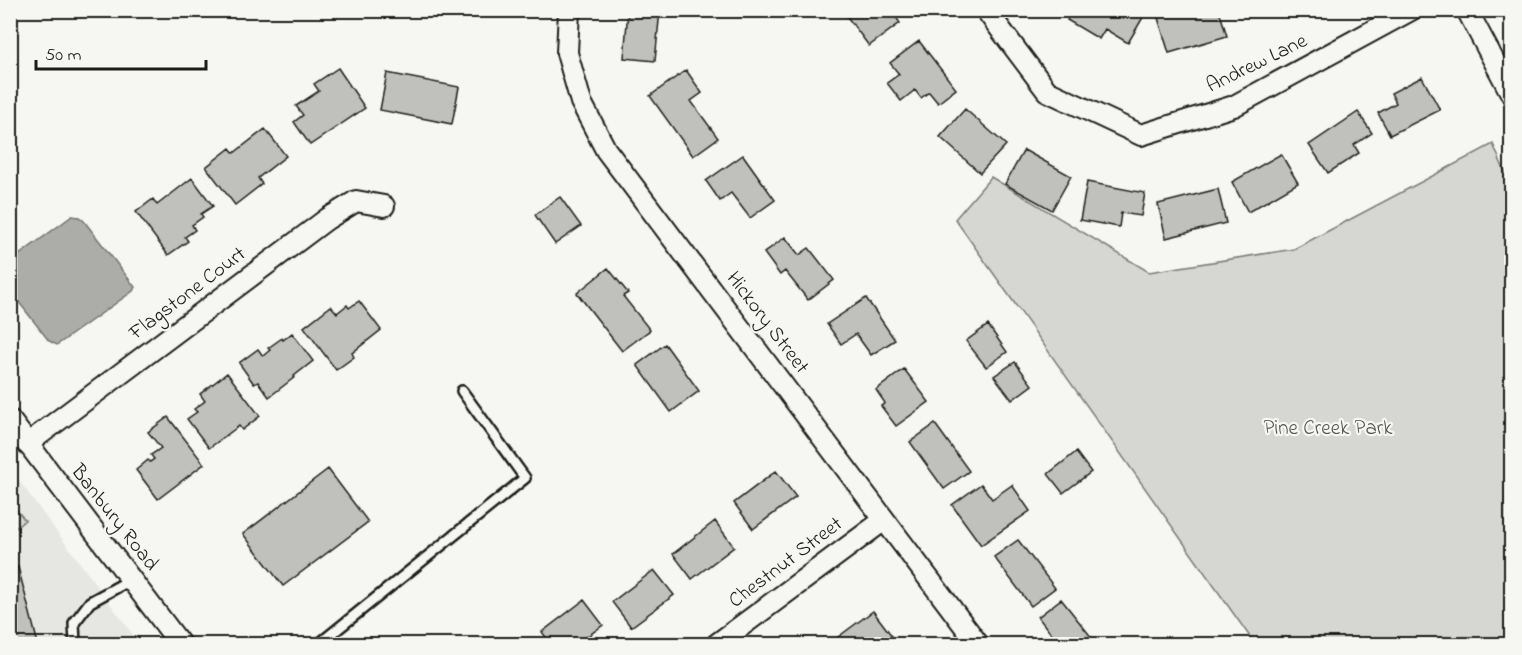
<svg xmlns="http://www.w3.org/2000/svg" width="1522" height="655" font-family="'Indie Flower',sans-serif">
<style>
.built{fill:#e6e6e2}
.green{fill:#d6d6d2;stroke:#797977;stroke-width:1.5}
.water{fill:#acaca9;stroke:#727271;stroke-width:1.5}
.building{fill:#c0c0bd;stroke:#1c1c1c;stroke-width:1.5}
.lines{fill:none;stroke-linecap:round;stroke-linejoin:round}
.service-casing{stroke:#1c1c1c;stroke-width:14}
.minor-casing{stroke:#1c1c1c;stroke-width:24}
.service{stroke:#f6f6f2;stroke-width:9}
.minor{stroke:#f6f6f2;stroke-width:20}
.labels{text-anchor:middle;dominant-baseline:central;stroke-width:4.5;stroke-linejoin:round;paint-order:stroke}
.street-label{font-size:21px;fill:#1c1c1c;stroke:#f6f6f2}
.park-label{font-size:21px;fill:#545453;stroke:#f6f6f2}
</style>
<rect width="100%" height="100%" fill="#f6f6f2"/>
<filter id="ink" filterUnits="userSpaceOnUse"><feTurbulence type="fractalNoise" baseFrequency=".0167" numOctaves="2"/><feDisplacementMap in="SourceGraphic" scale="12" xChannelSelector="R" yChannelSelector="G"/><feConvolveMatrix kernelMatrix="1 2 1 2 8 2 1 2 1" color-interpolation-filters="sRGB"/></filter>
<g filter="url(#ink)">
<path class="built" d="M11,470L140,644H11Z"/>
<path class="green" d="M1493,144L1512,189L1511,644H1255L955,219L991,177L1149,272L1294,249Z
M10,502L25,520L11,532H10Z"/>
<path class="water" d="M72,216L79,217L84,221L135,287L133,291L57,345L49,341L11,292V261Z"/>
<path class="building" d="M628,10H660L655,61L624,58Z
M842,10H891L900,23L869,46Z
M1073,10H1139L1145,14L1128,43L1105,29L1099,39L1067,20Z
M1183,10H1219L1227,36L1169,53L1158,18Z
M919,41L956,89L938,103L929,92L921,98L915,90L901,101L887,83L899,74L890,63Z
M338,68L365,108L310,145L294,122L303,115L296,106L319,91L314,84Z
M686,70L702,93L691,101L718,138L693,156L650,96Z
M387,73L459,87L452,124L380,110Z
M1422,77L1440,110L1390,135L1378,113L1396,103L1391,93Z
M965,109L1006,145L980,173L940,137Z
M1358,112L1372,133L1354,145L1359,153L1328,173L1309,145Z
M265,129L286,156L258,178L262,184L235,205L206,167L230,148L234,153Z
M1024,150L1071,176L1052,210L1005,184Z
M1281,154L1298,183L1248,212L1232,182Z
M743,155L775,200L750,218L731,193L720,201L706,181Z
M192,178L213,206L201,214L203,217L192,225L195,230L185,237L188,241L168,255L136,212L153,199L157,205Z
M1087,182L1145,193L1141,216L1121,213L1119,227L1080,220Z
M1218,189L1226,223L1166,238L1158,204Z
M560,197L581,226L555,244L535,215Z
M785,237L799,255L809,248L834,280L808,300L785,271L780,275L764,253Z
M608,268L628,293L623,296L650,330L622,351L577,293Z
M866,298L895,340L871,355L856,334L841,344L827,324Z
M359,301L381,330L352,353L354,357L336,370L304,327L331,306L337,313L347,305L349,308Z
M988,325L1007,352L986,367L966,341Z
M292,333L313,361L294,376L295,377L269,397L258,382L254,384L239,363L258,349L263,356L270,350L268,348L282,338L283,340Z
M665,344L699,391L671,412L637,365Z
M1015,362L1032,385L1012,400L994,376Z
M904,369L929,402L896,426L881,406L885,403L876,390Z
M227,373L260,416L242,430L239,426L209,448L187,419L197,412L194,409L205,401L200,394Z
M168,417L204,464L158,499L136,470L148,460L150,462L154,459L151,455L161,448L148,432Z
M935,424L969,471L944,489L910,442Z
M1076,452L1091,472L1063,493L1048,474Z
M328,469L368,522L283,586L243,534Z
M776,471L796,497L753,529L734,503Z
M981,484L992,499L1012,485L1030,511L981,545L952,505Z
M715,521L734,547L692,579L673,554Z
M1018,540L1055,588L1031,606L994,557Z
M18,567L38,644H10V569Z
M654,570L674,595L631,627L612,602Z
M1061,599L1096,643L1094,644H1059L1038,617Z
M584,600L603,625L577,644H551L542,632Z
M873,611L892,636L880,644H831L830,643Z"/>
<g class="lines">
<defs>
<path id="service" d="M75,644L74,623L90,602L132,579
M319,644L525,478L462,391"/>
<path id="minor" d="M569,10L567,53L581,102L606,150L978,644
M986,10L1047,91L1141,135L1234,106L1411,10
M1467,10L1512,95
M10,420L180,644
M27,444L327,219L356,201L384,206
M717,644L884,520"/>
</defs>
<use href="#service" class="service-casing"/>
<use href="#minor" class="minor-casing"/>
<use href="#service" class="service"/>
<use href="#minor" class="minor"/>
</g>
</g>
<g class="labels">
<g class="street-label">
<text transform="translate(1257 64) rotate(-26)">Andrew Lane</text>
<text transform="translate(188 294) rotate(-37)">Flagstone Court</text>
<text transform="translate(767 323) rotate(53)">Hickory Street</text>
<text transform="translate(114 518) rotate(52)">Banbury Road</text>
<text transform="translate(786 563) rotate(-37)">Chestnut Street</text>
</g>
<g class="park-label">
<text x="1328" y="429">Pine Creek Park</text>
</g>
</g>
<rect width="1522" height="655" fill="none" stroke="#f6f6f2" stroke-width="36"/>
<rect x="18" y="18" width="1486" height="619" fill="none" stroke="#1c1c1c" stroke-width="2" filter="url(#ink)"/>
<path d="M36 60v9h170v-9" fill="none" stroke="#1c1c1c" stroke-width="3"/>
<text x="45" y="60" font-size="18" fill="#1c1c1c" stroke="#f6f6f2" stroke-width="4.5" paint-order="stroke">50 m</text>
</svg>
